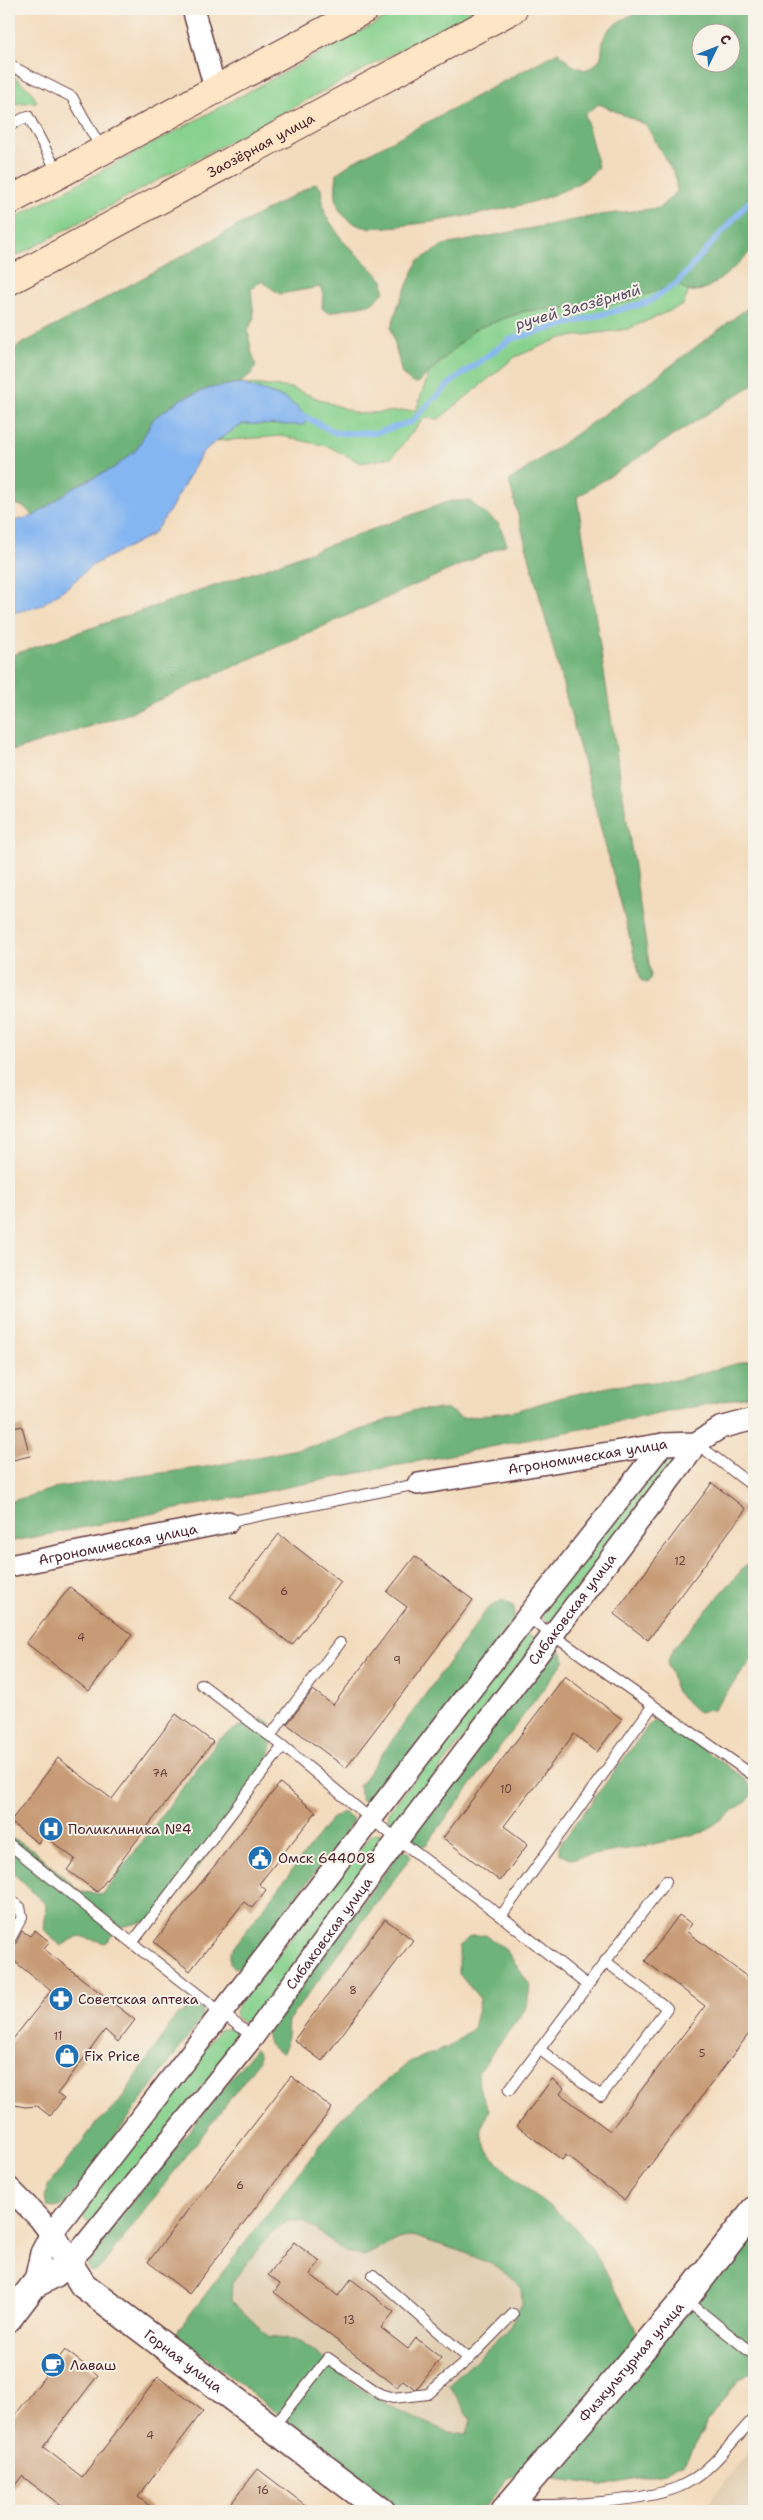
<svg xmlns="http://www.w3.org/2000/svg" width="763" height="2520" font-family="'Shantell Sans',sans-serif">
<style>
.built{fill:#e0ceb1}
.green{fill:#88d18e;stroke:#69785c}
.forest{fill:#6eb379;stroke:#5c6952;fill-rule:evenodd}
.water{fill:#84b6f1;stroke:#676a8e}
.lines{fill:none;stroke-linecap:round;stroke-linejoin:round}
.stream{stroke:#84b6f1;stroke-width:6}
.building{fill:#c79b76}
.service-casing{stroke:#633b41;stroke-width:12}
.minor-casing{stroke:#633b41;stroke-width:24}
.tertiary-casing{stroke:#633b41;stroke-width:29}
.secondary-casing{stroke:#633b41;stroke-width:30}
.service{stroke:#fff;stroke-width:10}
.minor{stroke:#fff;stroke-width:21}
.tertiary{stroke:#fff;stroke-width:26}
.secondary{stroke:#fee5c5;stroke-width:28}
.labels{text-anchor:middle;dominant-baseline:central;stroke-width:4;stroke-linejoin:round;paint-order:stroke}
.number-label{font-size:11px;fill:#693e3e}
.street-label{font-size:14px;fill:#4a1f2b;stroke:#f7f3e8}
.poi-label{font-size:14px;fill:#4a1f2b;stroke:#f7f3e8;text-anchor:start}
.water-label{font-size:15px;font-style:italic;fill:#5b4c66;stroke:#f7f3e8}
</style>
<rect width="100%" height="100%" fill="#f7f3e8"/>
<filter id="ink" filterUnits="userSpaceOnUse"><feTurbulence type="fractalNoise" baseFrequency=".02" numOctaves="2"/><feDisplacementMap in="SourceGraphic" scale="10" xChannelSelector="R" yChannelSelector="G"/><feConvolveMatrix kernelMatrix="1 2 1 2 8 2 1 2 1" color-interpolation-filters="sRGB"/></filter>
<filter id="wash" filterUnits="userSpaceOnUse"><feTurbulence type="fractalNoise" baseFrequency=".0096" numOctaves="4" result="noise"/><feDisplacementMap in="SourceGraphic" scale="20" xChannelSelector="R" yChannelSelector="G"/><feGaussianBlur stdDeviation="1.12" result="paint"/><feColorMatrix in="noise" values="0 0 0 0 0 0 0 0 0 0 0 0 0 0 0 0 0 1.4 0 .05"/><feComposite in="paint" operator="in"/></filter>
<g filter="url(#wash)">
<rect width="100%" height="100%" fill="#f3dcbd"/>
<path class="built" d="M342,2117L620,2332L482,2511H404L175,2334Z
M754,2445V2511H701Z"/>
<path class="green" d="M402,9H476L9,260V221Z
M9,72L31,91L37,102L9,104Z
M676,284L689,291L683,305L628,329L561,338L515,357L439,419L424,418L392,457L361,463L330,447L282,436L216,441L243,424L271,423L308,417L287,399L240,383L291,388L358,414L416,410L429,373L475,329L525,311L622,303Z
M675,1452L679,1456L553,1622L545,1621L540,1614L662,1455Z
M528,1634L538,1639L397,1826L391,1824L388,1819L389,1812L522,1637Z
M378,1833L383,1835L386,1841L254,2020L246,2023L238,2020L235,2013L237,2006L372,1834Z
M225,2029H232L238,2036L237,2042L92,2224L85,2220L82,2213L85,2204L219,2030Z"/>
<path class="forest" d="M644,9H754V248C742,260 708,296 690,291C685,290 680,286 676,284L622,303L525,311L475,329L418,383H412L402,374L391,328L398,305L418,261L444,245L600,215L659,208L677,192L675,176L646,125L599,104L585,114L598,167C585,184 556,194 536,201C511,209 380,234 360,226C334,216 334,197 337,173L353,162L558,52L572,65L585,70C611,59 596,49 607,32C615,21 633,15 644,9ZM700,32H730V62H700Z
M316,183L321,189L325,214L342,240L383,280L384,292L373,303L328,313L322,308L323,294L320,287L280,294L261,281L251,289L254,317L248,331L251,350L256,366L251,374L240,383L211,388L183,398L154,418L136,450L114,468L76,486L34,516L24,507L9,502V351Z
M754,303V384L577,497L651,977L647,983L641,980L509,481L644,386Z
M450,501H469L499,524L507,544L125,715L9,752V656L264,569Z
M754,1359V1395L9,1542V1502L59,1487L213,1466L322,1444L415,1410L447,1409L462,1418L514,1411L566,1396L613,1386L676,1380Z
M754,1556V1657L713,1710L698,1712L677,1693L667,1662L674,1647Z
M503,1600L514,1606V1619L380,1800L369,1804L361,1800L359,1786L488,1608Z
M561,1651L565,1660L426,1845L415,1848L407,1839L549,1652Z
M263,1719L271,1723L272,1746L260,1785L160,1918L121,1927L105,1943L79,1936L61,1946L44,1930L46,1905L9,1869V1846L14,1839L32,1849L81,1892L103,1894L218,1740L238,1727Z
M662,1720L743,1777L753,1790L748,1800L704,1832L645,1846L570,1859L559,1853V1846L648,1726L653,1721Z
M343,1812L353,1820L342,1838L241,1967L235,1968L230,1964V1952L331,1819Z
M407,1850L411,1857L288,2021L286,2046L283,2053C270,2049 268,2044 266,2031L400,1852Z
M486,1935L507,1951L530,1986L527,2007L478,2072L479,2087L489,2110C485,2120 479,2129 483,2140C493,2169 551,2204 574,2227C600,2254 620,2299 637,2332L618,2359L754,2228V2370L738,2381L708,2421L684,2463L664,2473L602,2485L555,2479L529,2470L508,2477L482,2511H404L175,2334L342,2117L411,2061L447,2048L473,2028L480,1999L459,1974V1947L470,1936ZM287,2221H304L345,2252L364,2256L399,2239L412,2236L463,2252L498,2267L521,2287L522,2304L508,2330L449,2385L471,2419L467,2434L449,2432L407,2415L360,2389L301,2341L269,2337L231,2300L232,2282L270,2234Z
M193,2006L203,2009L202,2018L66,2203L55,2207L47,2206L44,2197L48,2186L94,2126L118,2104L176,2016Z
M255,2049L259,2054V2061L105,2262L97,2271L91,2272L86,2266L91,2253Z"/>
<path class="water" d="M240,383L287,399L308,417L304,425L243,424L216,441L202,453L170,510L153,534L91,566L70,585L40,606L9,614V522L34,516L76,486L114,468L136,450L154,418L183,398L211,388Z"/>
<g class="lines">
<path class="stream" d="M302,415L336,433H375L411,422L450,383L511,339L648,302L676,284L754,196"/>
</g>
<g id="blocks">
<path class="building" d="M22,1426L30,1456L13,1460L9,1443V1429Z
M712,1483L746,1509L648,1640L614,1614Z
M279,1534L341,1582L292,1645L230,1597Z
M415,1556L473,1600L346,1768L287,1724L313,1690L333,1705L407,1607L387,1592Z
M70,1587L132,1635L89,1691L26,1643Z
M565,1676L622,1719L597,1752L574,1734L504,1826L528,1844L500,1881L443,1838Z
M176,1714L213,1742L97,1892L67,1870L75,1859L43,1835L38,1843L10,1822L58,1758L112,1799Z
M280,1783L316,1812L259,1884L266,1890L252,1908L244,1902L190,1971L154,1942Z
M679,1915L692,1924L686,1931L754,1982V2027L624,2200L566,2155L562,2160L517,2126L552,2079L564,2088L560,2094L610,2131L705,2006L645,1961Z
M385,1919L413,1940L322,2061L294,2040Z
M35,1930L50,1942L44,1949L135,2020L118,2042L105,2030L58,2093L64,2098L50,2116L37,2106L25,2107L9,2104V2044L51,1991L9,1957V1948L15,1945L22,1931L30,1936Z
M291,2076L332,2108L189,2294L148,2262Z
M294,2242L320,2262L310,2274L338,2296L351,2279L394,2312L381,2328L408,2349L416,2338L441,2358L418,2388L415,2389L403,2380L397,2387L274,2292L280,2284L268,2275Z
M65,2350L98,2375L43,2447L82,2477L158,2377L203,2411L138,2497L157,2511H68L22,2476L9,2493V2423Z
M258,2469L313,2511H225Z"/>
</g>
</g>
<g filter="url(#ink)">
<use href="#blocks" fill-opacity="0" stroke="#633b41" stroke-width="1"/>
<g class="lines">
<defs>
<path id="service" d="M9,65L72,97L102,150
M9,126L28,116L58,173
M696,1443L754,1487
M228,1522L418,1484
M527,1617L754,1776
M201,1684L283,1746L372,1820L501,1916L587,1985
M270,1736L340,1643
M9,1844L132,1943L253,2037
M9,1899L20,1907L22,1917L9,1941
M501,1916L653,1705
M132,1943L283,1746
M539,2049L601,2096L667,2008L605,1961
M509,2090L666,1881
M373,2275L469,2359
M685,2299L754,2355
M273,2427L328,2358L380,2394L393,2398L428,2394L469,2359L513,2314
M514,2504C553,2507 652,2502 685,2484C712,2470 733,2440 754,2418"/>
<g id="minor">
<path d="M193,9L215,88"/>
<path id="s1" d="M418,1484L663,1444L696,1443L720,1428L754,1419"/>
<path id="s2" d="M9,1566L228,1522"/>
<path d="M9,2188L39,2218L51,2234"/>
<path id="s3" d="M68,2262L83,2247L253,2037L398,1839L688,1456L696,1443"/>
<path d="M34,2285L41,2253L51,2234L527,1617L663,1444"/>
</g>
<g id="tertiary">
<path id="s4" d="M51,2234L83,2285L382,2511"/>
<path d="M9,2318L34,2285L55,2274L68,2262"/>
<path id="s5" d="M504,2511L685,2299L754,2210"/>
</g>
<g id="secondary">
<path d="M9,201L365,9"/>
<path id="s6" d="M9,281L513,9"/>
</g>
</defs>
<use href="#service" class="service-casing"/>
<use href="#minor" class="minor-casing"/>
<use href="#tertiary" class="tertiary-casing"/>
<use href="#secondary" class="secondary-casing"/>
<use href="#service" class="service"/>
<use href="#minor" class="minor"/>
<use href="#tertiary" class="tertiary"/>
<use href="#secondary" class="secondary"/>
</g>
</g>
<defs>
<symbol id="hospital-disc" viewBox="-11 -11 22 22"><circle r="9.5" fill="#1f6fb2" stroke="#f7f3e8"/><path d="M-5-5h3v3.5h4V-5h3V5h-3V1.5h-4V5h-3Z" fill="#fff"/></symbol>
<symbol id="civic-disc" viewBox="-11 -11 22 22"><circle r="9.5" fill="#1f6fb2" stroke="#f7f3e8"/><path d="M-.6-6.5H3V-4.5H.6V-3L4-1V1h2V6H-6V1h2V-1L-.6-3ZM-1.2 2.5V6h2.4V2.5Z" fill="#fff"/></symbol>
<symbol id="pharmacy-disc" viewBox="-11 -11 22 22"><circle r="9.5" fill="#1f6fb2" stroke="#f7f3e8"/><path d="M-2-6h4v4h4v4h-4v4h-4v-4h-4v-4h4Z" fill="#fff"/></symbol>
<symbol id="shop-disc" viewBox="-11 -11 22 22"><circle r="9.5" fill="#1f6fb2" stroke="#f7f3e8"/><path d="M-5-2.5h2.3a2.7 3.5 0 0 1 5.4 0H5L5.5 6h-11ZM-1.5-2.5h3a1.5 2.3 0 0 0-3 0Z" fill="#fff"/></symbol>
<symbol id="cafe-disc" viewBox="-11 -11 22 22"><circle r="9.5" fill="#1f6fb2" stroke="#f7f3e8"/><path d="M-5.5-4.5H6V0H3Q3 3.5 0 3.5H-2.5Q-5.5 3.5-5.5 0ZM3-3.2v2h1.7v-2ZM-6 4.5H4V6H-6Z" fill="#fff"/></symbol>
</defs>
<g fill-rule="evenodd">
<use href="#hospital-disc" x="37" y="1815" width="28" height="28"/>
<use href="#civic-disc" x="246" y="1844" width="28" height="28"/>
<use href="#pharmacy-disc" x="47" y="1985" width="28" height="28"/>
<use href="#shop-disc" x="53" y="2042" width="28" height="28"/>
<use href="#cafe-disc" x="39" y="2351" width="28" height="28"/>
</g>
<g class="labels">
<g class="number-label">
<text x="680" y="1561">12</text>
<text x="284" y="1591">6</text>
<text x="81" y="1637">4</text>
<text x="397" y="1660">9</text>
<text x="160" y="1773">7А</text>
<text x="506" y="1789">10</text>
<text x="353" y="1990">8</text>
<text x="58" y="2036">11</text>
<text x="702" y="2053">5</text>
<text x="240" y="2185">6</text>
<text x="349" y="2320">13</text>
<text x="150" y="2435">4</text>
<text x="263" y="2490">16</text>
</g>
<g class="street-label">
<text stroke="none"><textPath href="#s6" startOffset="286">Заозёрная улица</textPath></text>
<text stroke="none"><textPath href="#s1" startOffset="172">Агрономическая улица</textPath></text>
<text stroke="none"><textPath href="#s2" startOffset="111">Агрономическая улица</textPath></text>
<text stroke="none"><textPath href="#s3" startOffset="825">Сибаковская улица</textPath></text>
<text stroke="none"><textPath href="#s3" startOffset="420">Сибаковская улица</textPath></text>
<text stroke="none"><textPath href="#s4" startOffset="186">Горная улица</textPath></text>
<text stroke="none"><textPath href="#s5" startOffset="196">Физкультурная улица</textPath></text>
</g>
<g class="poi-label">
<text x="68" y="1829">Поликлиника №4</text>
<text x="278" y="1858">Омск 644008</text>
<text x="78" y="1999">Советская аптека</text>
<text x="84" y="2056">Fix Price</text>
<text x="70" y="2365">Лаваш</text>
</g>
<g class="water-label">
<text transform="translate(578 307) rotate(-16)">ручей Заозёрный</text>
</g>
</g>
<rect width="763" height="2520" fill="none" stroke="#f7f3e8" stroke-width="30"/>
<g transform="translate(716 48) rotate(47)"><circle r="24" fill="#f7f3e8" stroke="#b29e9c"/>
<path d="M0-4L9 19L0 12L-9 19Z" fill="#1f6fb2"/>
<text y="-8" font-size="14" font-weight="bold" text-anchor="middle" fill="#4a1f2b">С</text>
</g>
</svg>
